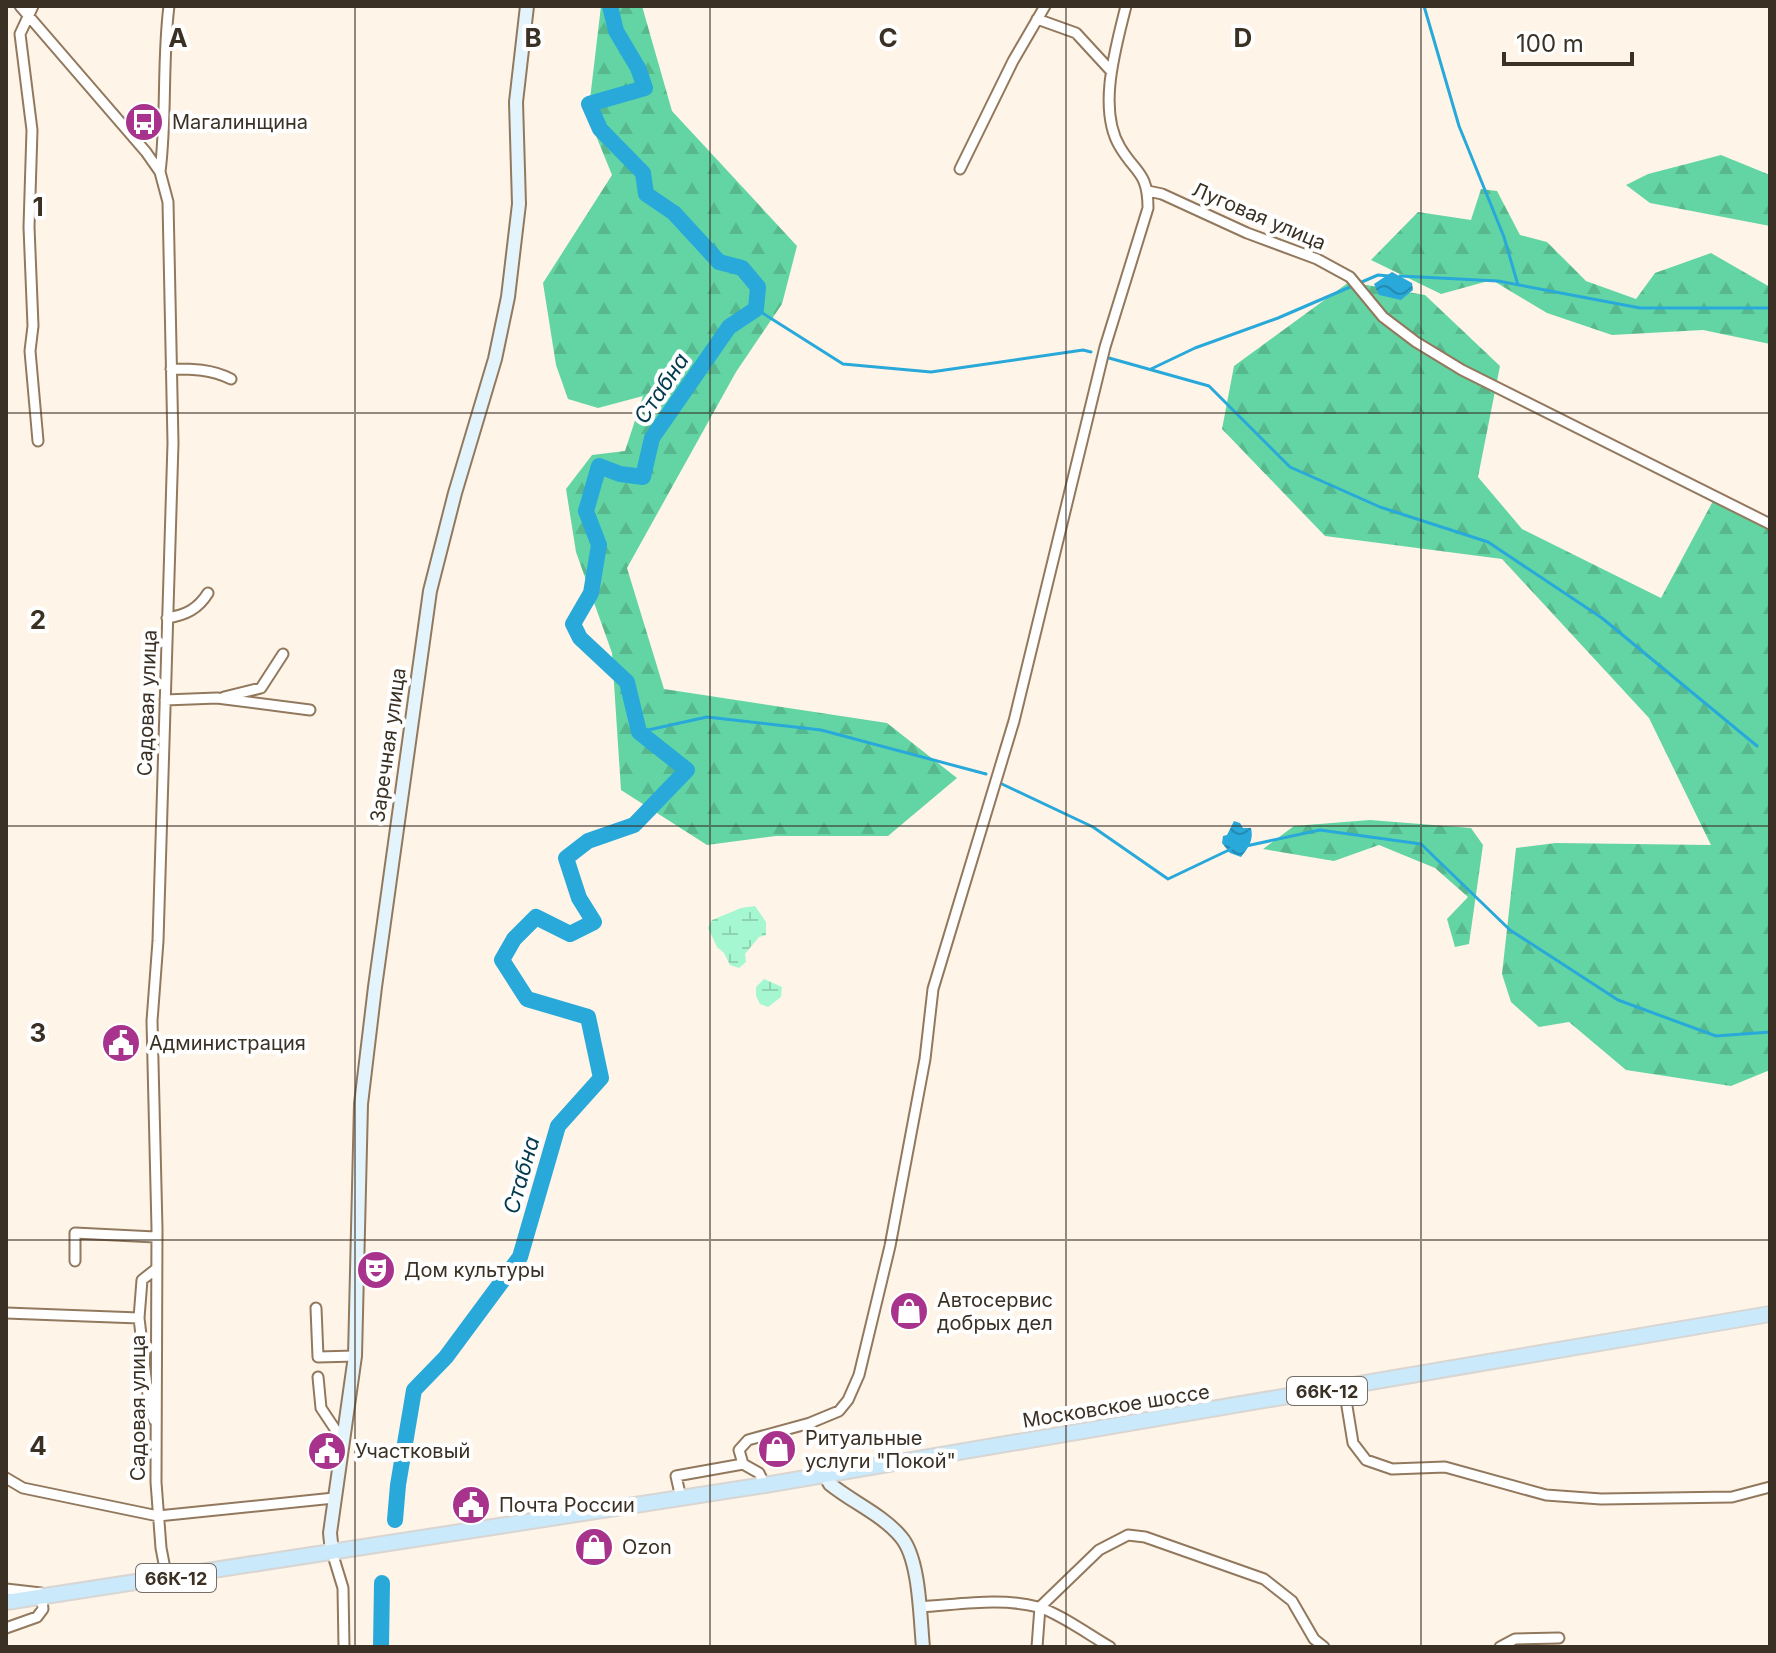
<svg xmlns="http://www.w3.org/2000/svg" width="1776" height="1653" font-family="Inter,sans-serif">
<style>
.forest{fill:url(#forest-firs)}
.wetland{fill:url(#wetland-marsh)}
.water{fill:url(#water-waves)}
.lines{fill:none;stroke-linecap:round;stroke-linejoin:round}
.stream{stroke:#28a9da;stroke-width:3}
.river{stroke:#28a9da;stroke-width:16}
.street-casing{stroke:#92795e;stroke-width:13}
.secondary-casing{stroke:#92795e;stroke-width:16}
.primary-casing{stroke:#d8d6d3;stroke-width:18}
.street{stroke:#fff;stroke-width:9}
.secondary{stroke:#e4f4fc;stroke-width:12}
.primary{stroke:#cae9fa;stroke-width:14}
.grid{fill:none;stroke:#3a3024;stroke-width:2;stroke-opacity:0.55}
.labels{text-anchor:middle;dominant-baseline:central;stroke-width:8;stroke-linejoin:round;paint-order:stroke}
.shield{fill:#fff;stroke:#756e66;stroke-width:2}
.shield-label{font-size:18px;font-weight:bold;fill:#3a3024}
.poi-label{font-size:20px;fill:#3a3024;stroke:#fff;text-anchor:start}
.street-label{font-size:20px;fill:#3a3024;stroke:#fff}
.water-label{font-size:22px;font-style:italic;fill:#02394d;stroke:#fff}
.grid-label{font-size:26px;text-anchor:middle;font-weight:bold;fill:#3a3024;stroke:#fff;stroke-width:8;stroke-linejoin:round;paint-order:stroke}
</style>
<defs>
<pattern id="forest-firs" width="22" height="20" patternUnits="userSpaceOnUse" patternTransform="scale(2)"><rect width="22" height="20" fill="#63d5a4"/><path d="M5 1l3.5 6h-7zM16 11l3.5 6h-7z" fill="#57b78d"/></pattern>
<pattern id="wetland-marsh" width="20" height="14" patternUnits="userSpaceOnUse" patternTransform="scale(2)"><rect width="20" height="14" fill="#a4f7d0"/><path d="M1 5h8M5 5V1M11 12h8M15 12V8" fill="none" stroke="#8ed4b2"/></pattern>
<pattern id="water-waves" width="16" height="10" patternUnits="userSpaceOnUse" patternTransform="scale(2)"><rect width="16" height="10" fill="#28a9da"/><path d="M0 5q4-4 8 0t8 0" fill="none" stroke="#238ab1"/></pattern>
</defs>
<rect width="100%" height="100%" fill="#fff4e8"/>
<path class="forest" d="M601,6H642L672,111L797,246L782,304L736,372L627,568L664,689L887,723L957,778L888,836H776L707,845L621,790L612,653L576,552L566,489L592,455L625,451L643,396L598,408L568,399L556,365L543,283L612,175L588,116Z
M1721,155L1770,175V226L1650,203L1626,185L1648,174Z
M1481,189L1497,191L1520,235L1547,242L1586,281L1636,299L1655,273L1711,253L1770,287V344L1703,330L1612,335L1547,313L1492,280L1441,294L1371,260L1418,212L1471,220Z
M1349,282L1425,295L1500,366L1478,477L1522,529L1661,598L1713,501L1770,529V1070L1731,1086L1626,1070L1569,1022L1539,1027L1511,1002L1502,974L1516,848L1556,843L1711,845L1649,718L1502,559L1325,536L1222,429L1234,366Z
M1370,820L1471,828L1483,845L1469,944L1455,947L1447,919L1468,897L1435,868L1379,845L1334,861L1263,849L1294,826Z"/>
<path class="wetland" d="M755,906L766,922V935L759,937L745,954L746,962L739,968L730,965L724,953L717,947L708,928L712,920L741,908Z
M764,979L782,987L781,997L768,1007L760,1004L756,996V987Z"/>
<path class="water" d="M1392,272L1412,283L1413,290L1401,300L1379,295L1374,284Z
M1234,821L1240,823L1243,828H1251C1254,840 1248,848 1241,857L1230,853L1222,843L1223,836L1227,835Z"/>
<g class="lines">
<path class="stream" d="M1424,6L1459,126L1504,237L1518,285
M1400,276L1498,281L1640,308H1770
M756,309L843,364L931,372L1083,350L1091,352
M1109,358L1209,386L1290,467L1380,507L1488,542L1602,618L1757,746
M1151,369L1195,348L1278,318L1378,275L1389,276
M639,732L707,717L821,730L986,774
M1002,784L1093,827L1168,879L1231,849
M1246,846L1320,830L1421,844L1510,930L1618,1000L1716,1036L1770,1032"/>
<path class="river" d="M395,1520L398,1485L414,1390L446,1357L520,1257L558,1126L601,1078L588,1017L527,999L502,960L514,939L536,917L570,934L594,922L579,898L566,858L588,841L634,825L687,770L639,732L627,682L580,638L573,624L591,593L599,545L586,511L599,466L620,474L643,477L652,438L729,327L756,309L758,287L742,268L719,262L674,213L646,194L643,173L600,129L589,104L645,88L638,68L616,31L610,6
M381,1647L382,1583"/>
<defs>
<path id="street" d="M20,6L146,152L160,172L168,202L173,443L158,941L152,1021L157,1229L156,1482L161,1548L167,1579
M33,6L20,34L32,130L29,227L33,326L30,351L38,441
M1037,19L1076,33L1111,71
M960,169L1013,61L1045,6
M160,172C167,116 162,61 169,6
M1148,191L1162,194L1247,233L1317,259L1350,277L1383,317L1416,342L1462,370L1770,524
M171,369C193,369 211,369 231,379
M167,618C186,615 198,609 208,593
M224,697L261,688L283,654
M165,700L217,698L310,710
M75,1261V1233L155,1237
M316,1308L318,1357L355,1356
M6,1313L139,1318
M318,1377L321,1408L343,1441
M1344,1388L1353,1443L1366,1460L1392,1469L1445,1467L1546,1495L1601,1499L1732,1497L1770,1487
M154,1420L150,1412L139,1318L142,1280L156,1269
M743,1464L759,1473L765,1485
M6,1478L23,1488L158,1516L334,1498
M681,1498L676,1476L743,1464L739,1450L748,1440L810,1423L839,1411L848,1400L859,1375L890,1246L925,1059L933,989L1014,721L1105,347L1148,208C1148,172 1136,174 1120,147C1097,109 1116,47 1126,6
M332,1552L343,1588L344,1647
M6,1589L41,1593L43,1609L37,1617L6,1628
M919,1607C957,1605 1000,1597 1038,1607C1057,1612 1091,1636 1110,1647
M1037,1647L1040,1607L1099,1550L1128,1535L1145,1537L1264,1579L1292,1601L1314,1639L1324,1647
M1500,1647L1515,1639L1559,1638"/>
<path id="secondary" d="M825,1475L830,1484C852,1502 883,1515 901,1537C920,1559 920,1618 923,1647
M332,1552L330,1533L355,1356L361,1104L375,987L430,591L455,493L495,359L508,297L519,204L516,102L527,6"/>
<path id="primary" d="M6,1602L765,1485L1770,1314"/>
</defs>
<use href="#street" class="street-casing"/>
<use href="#secondary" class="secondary-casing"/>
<use href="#primary" class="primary-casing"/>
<use href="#street" class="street"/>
<use href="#secondary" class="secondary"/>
<use href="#primary" class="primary"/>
</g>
<path class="grid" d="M355,6V1647M710,6V1647M1066,6V1647M1421,6V1647M6,413H1770M6,826H1770M6,1240H1770"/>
<defs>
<symbol id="bus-disc" viewBox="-11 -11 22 22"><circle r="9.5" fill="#a8338c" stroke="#fff"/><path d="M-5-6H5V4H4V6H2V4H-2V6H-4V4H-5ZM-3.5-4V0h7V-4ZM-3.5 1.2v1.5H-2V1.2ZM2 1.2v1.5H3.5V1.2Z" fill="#fff"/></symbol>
<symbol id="civic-disc" viewBox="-11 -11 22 22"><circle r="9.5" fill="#a8338c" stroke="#fff"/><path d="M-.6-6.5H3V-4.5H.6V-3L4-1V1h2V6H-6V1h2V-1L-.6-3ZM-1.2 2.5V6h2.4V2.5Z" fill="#fff"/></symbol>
<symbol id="theatre-disc" viewBox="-11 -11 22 22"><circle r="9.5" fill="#a8338c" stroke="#fff"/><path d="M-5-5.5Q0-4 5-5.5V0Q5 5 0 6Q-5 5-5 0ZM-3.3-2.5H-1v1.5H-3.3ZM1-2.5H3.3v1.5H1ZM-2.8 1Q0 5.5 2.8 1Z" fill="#fff"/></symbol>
<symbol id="shop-disc" viewBox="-11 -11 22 22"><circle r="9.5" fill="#a8338c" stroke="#fff"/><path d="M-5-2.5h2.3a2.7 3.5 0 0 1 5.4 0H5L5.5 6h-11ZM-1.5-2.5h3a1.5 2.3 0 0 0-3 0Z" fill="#fff"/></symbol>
</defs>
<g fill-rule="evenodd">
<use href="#bus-disc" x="122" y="100" width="44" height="44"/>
<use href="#civic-disc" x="99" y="1021" width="44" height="44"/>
<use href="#theatre-disc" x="354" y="1248" width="44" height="44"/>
<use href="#shop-disc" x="887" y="1289" width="44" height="44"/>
<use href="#shop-disc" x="755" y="1427" width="44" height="44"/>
<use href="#civic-disc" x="305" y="1429" width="44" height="44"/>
<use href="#civic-disc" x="449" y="1483" width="44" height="44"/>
<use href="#shop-disc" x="572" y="1525" width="44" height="44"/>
</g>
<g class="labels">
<g class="shield">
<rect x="1287" y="1377" width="80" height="28" rx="6"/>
<rect x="136" y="1564" width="80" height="28" rx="6"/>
</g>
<g class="shield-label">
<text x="1327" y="1391">66К-12</text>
<text x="176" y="1578">66К-12</text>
</g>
<g class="poi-label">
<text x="172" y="122">Магалинщина</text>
<text x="149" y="1043">Администрация</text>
<text x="404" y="1270">Дом культуры</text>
<text x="937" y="1300">Автосервис<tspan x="937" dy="23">добрых дел</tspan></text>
<text x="805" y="1438">Ритуальные<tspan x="805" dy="23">услуги "Покой"</tspan></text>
<text x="355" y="1451">Участковый</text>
<text x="499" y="1505">Почта России</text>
<text x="622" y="1547">Ozon</text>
</g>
<g class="street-label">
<text transform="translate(1259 216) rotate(23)">Луговая улица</text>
<text transform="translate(147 703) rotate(-88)">Садовая улица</text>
<text transform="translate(388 745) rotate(-82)">Заречная улица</text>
<text transform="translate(1116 1406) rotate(-9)">Московское шоссе</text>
<text transform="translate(138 1408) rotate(-90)">Садовая улица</text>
</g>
<g class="water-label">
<text transform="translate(661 388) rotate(-56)">Стабна</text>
<text transform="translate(521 1175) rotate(-74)">Стабна</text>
</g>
</g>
<g class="grid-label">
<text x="178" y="47">A</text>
<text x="533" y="47">B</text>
<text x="888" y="47">C</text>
<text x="1243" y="47">D</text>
<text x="38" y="216">1</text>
<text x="38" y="629">2</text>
<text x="38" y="1042">3</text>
<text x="38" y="1455">4</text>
</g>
<rect width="1776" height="1653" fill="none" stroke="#3a3024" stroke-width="16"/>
<path d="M1504 52v12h128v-12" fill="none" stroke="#3a3024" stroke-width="4"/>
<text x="1516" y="52" font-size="24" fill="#3a3024" stroke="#ffffff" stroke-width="6" paint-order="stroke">100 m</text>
</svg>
